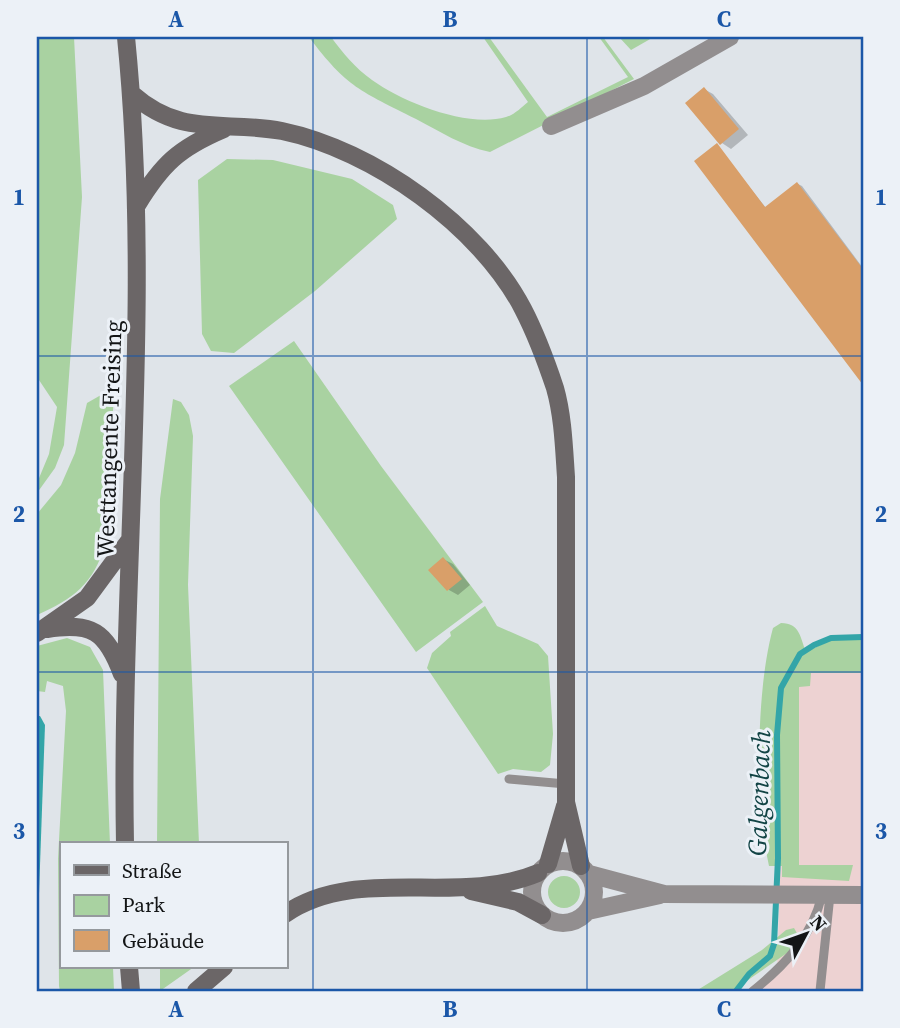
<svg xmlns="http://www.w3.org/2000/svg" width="900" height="1028" font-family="'Source Serif 4',serif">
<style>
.industrial{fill:#edd2d2}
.green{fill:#a9d2a1}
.water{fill:#33a5a8}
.shadow{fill:#0003}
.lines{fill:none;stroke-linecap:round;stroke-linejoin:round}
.stream{stroke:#33a5a8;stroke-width:6}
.building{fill:#d99f69}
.service{stroke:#928e8f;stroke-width:9}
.minor{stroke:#928e8f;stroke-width:18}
.tertiary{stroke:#928e8f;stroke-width:18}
.secondary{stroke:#6b6667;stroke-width:18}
.grid{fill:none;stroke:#1b57a8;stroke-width:2;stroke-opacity:0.55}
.labels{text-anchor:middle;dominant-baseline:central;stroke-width:6;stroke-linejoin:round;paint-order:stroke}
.street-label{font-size:24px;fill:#131516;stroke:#ecf1f7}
.water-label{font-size:26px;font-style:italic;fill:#124445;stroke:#ecf1f7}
.neatline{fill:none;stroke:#1b57a8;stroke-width:2.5}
.grid-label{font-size:23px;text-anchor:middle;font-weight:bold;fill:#1b57a8}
</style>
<rect width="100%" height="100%" fill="#dfe4e9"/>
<path class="industrial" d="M833,639H863V991H743L777,973L786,685Z"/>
<path class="green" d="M37,37H74L82,197L64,445L55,468L37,493V483L49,454L57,407L37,377Z
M309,37H331C343,53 355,68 372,80C404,103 468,128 506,117C514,115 522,107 528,102L483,37H489L547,117L628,77L599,37H603L634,79L490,152C462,146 441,132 416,119C361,91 347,88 309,37Z
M619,37H651L652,38L631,50Z
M227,159L273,160L352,179L393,205L397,219L315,291L234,353L211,351L202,334L198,180Z
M294,341L381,466L483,602L416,652L229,386Z
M114,394L105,544C94,584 73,599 37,615V514L61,485L75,453L87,403L101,395Z
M173,399L181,402L189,415L193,436L188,585L199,844H157L160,499Z
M485,606L497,626L538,644L548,656L553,734L550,765L541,772L513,769L498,774L427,668L432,653L451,636L450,632Z
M781,623C800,623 800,637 806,652L833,639H863V673H811L810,686L799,687V865H853L849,881L782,877V866H769C755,803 756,690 773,628Z
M67,638L90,647L103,670L110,844H61V967H113L114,991H60L59,986L58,859L66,711L63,686L47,681L45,692L37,691V646Z
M548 892a16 16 0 1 1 32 0a16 16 0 1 1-32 0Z
M794,928L798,935L790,951L732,991H696L762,950L786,930Z
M160,967H194L160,991Z"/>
<path class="water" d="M37,716H40L45,725L37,950Z"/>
<path class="shadow" d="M704,89L713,94L748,135L731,149L722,143Z
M717,146L766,208L798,184L802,186L863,268V382L696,161Z
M443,559L453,564L470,585L458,595L449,590Z"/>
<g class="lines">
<path class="stream" d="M736,991L749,974L770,956L774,944L778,858L777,735L781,688L800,654L814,645L831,638L863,637"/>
</g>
<path class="building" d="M704,87L739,129L720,145L685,103Z
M717,143L765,207L797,182L863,269V385L694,161Z
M443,557L462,579L447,591L428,570Z"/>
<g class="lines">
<path class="service" d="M509,779L566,784
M753,991C786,964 812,937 822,895
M820,991L830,895"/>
<path class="minor" d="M551,126L644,86L730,37"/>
<path class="tertiary" d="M532 892a31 31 0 1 1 62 0a31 31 0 1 1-62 0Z
M589,874L664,894L863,895
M588,911L660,895"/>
<path class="secondary" d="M132,94C182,138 223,120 282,131C373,150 480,226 523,309C536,334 546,361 555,388C563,416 564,448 566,477V802L581,866
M137,205C162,164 179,148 224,129
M47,629C92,622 106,631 122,674
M37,633L87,598L129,541
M125,844C120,575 153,306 126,37
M548,864L565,806
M471,891L518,902L542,915
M285,914C358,864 457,907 538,873
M129,967L131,991
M196,991L224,967"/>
</g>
<path class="grid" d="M313,37V991M587,37V991M37,356H863M37,672H863"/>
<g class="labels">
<g class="street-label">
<text transform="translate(109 439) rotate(-88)">Westtangente Freising</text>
</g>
<g class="water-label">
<text transform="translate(759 793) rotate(-88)">Galgenbach</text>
</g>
</g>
<rect width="900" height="1028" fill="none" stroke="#ecf1f7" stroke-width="77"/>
<rect x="60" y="842" width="228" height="126" fill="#ecf1f7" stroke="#95999d" stroke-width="2"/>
<rect x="74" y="865" width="35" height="10" fill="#6b6667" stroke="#95999d" stroke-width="2"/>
<text x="122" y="878" font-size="21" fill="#131516">Straße</text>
<rect x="74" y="895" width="35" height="21" fill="#a9d2a1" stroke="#95999d" stroke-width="2"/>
<text x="122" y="912" font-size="21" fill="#131516">Park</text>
<rect x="74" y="930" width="35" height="21" fill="#d99f69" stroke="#95999d" stroke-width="2"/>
<text x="122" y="948" font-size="21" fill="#131516">Gebäude</text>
<g transform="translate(806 934) rotate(49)" stroke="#ecf1f7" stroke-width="5" paint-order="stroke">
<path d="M0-5L12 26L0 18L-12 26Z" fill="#131516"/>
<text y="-10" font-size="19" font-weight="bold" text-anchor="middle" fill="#131516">N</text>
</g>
<rect x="38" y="38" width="824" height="952" class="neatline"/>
<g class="grid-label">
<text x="176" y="27">A</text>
<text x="450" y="27">B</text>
<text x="724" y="27">C</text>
<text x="19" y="205">1</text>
<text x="881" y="205">1</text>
<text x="19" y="522">2</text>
<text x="881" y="522">2</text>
<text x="19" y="839">3</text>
<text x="881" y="839">3</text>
<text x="176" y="1017">A</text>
<text x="450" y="1017">B</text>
<text x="724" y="1017">C</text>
</g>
</svg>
